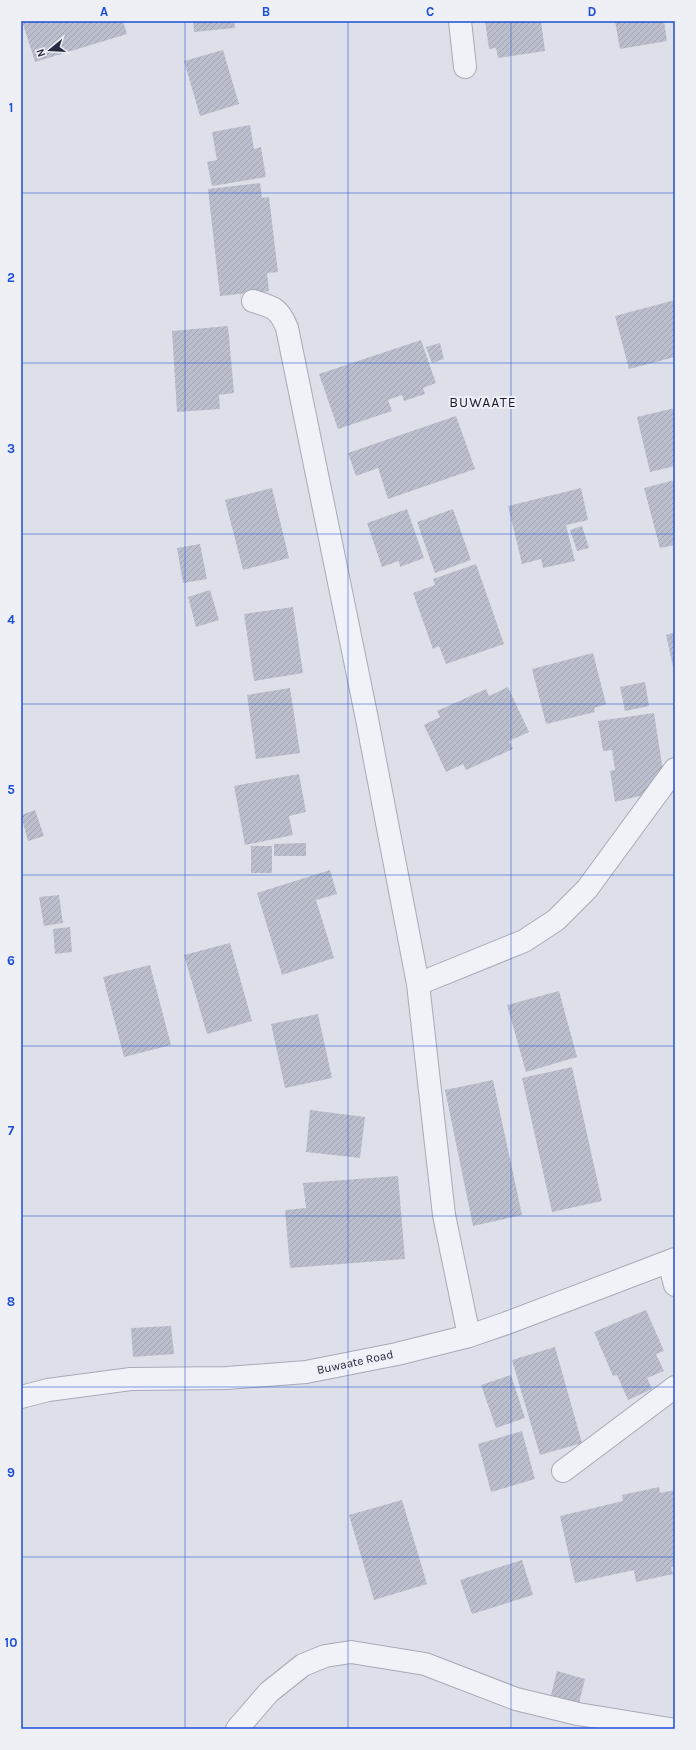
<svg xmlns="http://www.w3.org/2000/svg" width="696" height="1750" font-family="Karla,sans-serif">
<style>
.building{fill:url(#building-hatch)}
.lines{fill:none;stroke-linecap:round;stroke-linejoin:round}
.minor-casing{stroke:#a7a9b7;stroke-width:24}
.tertiary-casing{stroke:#a7a9b7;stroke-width:24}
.minor{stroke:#f1f2f7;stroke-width:22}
.tertiary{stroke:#f1f2f7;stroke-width:22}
.grid{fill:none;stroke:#1d4ed8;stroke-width:1;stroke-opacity:0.55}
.labels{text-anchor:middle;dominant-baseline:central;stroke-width:4;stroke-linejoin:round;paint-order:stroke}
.street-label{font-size:12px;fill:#272a41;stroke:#eef0f6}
.quarter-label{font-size:14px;letter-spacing:1px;fill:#191c31;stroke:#eef0f6}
.neatline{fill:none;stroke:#1d4ed8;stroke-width:1.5}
.grid-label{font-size:13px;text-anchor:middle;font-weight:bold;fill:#1d4ed8}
</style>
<defs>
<pattern id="building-hatch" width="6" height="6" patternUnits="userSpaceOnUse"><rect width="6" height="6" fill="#bbbecc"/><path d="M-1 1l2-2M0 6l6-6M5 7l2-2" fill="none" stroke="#a1a3b0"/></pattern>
</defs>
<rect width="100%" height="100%" fill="#dee0e9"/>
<path class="building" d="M22,21H123L127,34L35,62Z
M193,21H234L235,28L194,32Z
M485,21H541L545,51L498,58L496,48L489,49Z
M615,21H664L667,41L620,49Z
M223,50L239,104L200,116L184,61Z
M250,125L254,149L261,147L266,177L212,186L207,162L217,160L212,132Z
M260,183L262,198L269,197L278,272L267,273L269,291L220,296L208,189Z
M675,300V357L629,369L615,316Z
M228,326L234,393L219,395L220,409L177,412L172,331Z
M421,340L436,383L423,388L425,394L404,401L402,395L388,400L392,411L338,429L319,374Z
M440,343L444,359L432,363L426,347Z
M675,408V466L650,472L637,417Z
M456,416L475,469L388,499L378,468L356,476L348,453Z
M675,480V545L660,548L644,488Z
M272,488L289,558L243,570L225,500Z
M581,488L588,520L566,525L575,561L543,568L541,559L522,564L508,506Z
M407,509L424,558L400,567L399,561L382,567L367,523Z
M453,509L471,560L435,573L417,522Z
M582,526L589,548L577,551L570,530Z
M200,544L207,579L183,583L177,548Z
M476,564L504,644L446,664L439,646L433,649L413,593L435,585L433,579Z
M210,590L219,620L196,627L188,597Z
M293,607L303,673L254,681L244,614Z
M675,632V671H674L666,635Z
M593,653L606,704L594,708L595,712L546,724L532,669Z
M645,682L649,706L625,711L620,687Z
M508,687L529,732L509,741L513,749L466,770L463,764L446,772L424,725L440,717L437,711L486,689L489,696Z
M290,688L300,753L256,759L247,695Z
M654,713L663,771L648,794L615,802L610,771L615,770L612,750L603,751L598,721Z
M299,774L306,812L289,816L293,835L245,845L234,786Z
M35,810L44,836L28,841L21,815Z
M306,843V856H274V844Z
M251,846H272V873H251Z
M330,870L337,894L316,900L334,958L282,975L257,893Z
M59,895L63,923L44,926L39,897Z
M70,927L72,952L55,954L53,929Z
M230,943L252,1021L207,1034L184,955Z
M150,965L171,1045L124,1057L103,977Z
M559,991L577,1057L526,1072L507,1005Z
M318,1014L332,1078L285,1088L271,1024Z
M572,1067L602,1201L552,1212L522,1078Z
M493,1080L522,1215L473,1226L445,1090Z
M310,1110L365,1117L360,1158L306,1152Z
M398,1176L405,1259L290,1268L285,1210L306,1208L303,1183Z
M646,1310L664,1351L656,1354L664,1371L647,1378L652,1389L628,1400L617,1375L613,1376L594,1332Z
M171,1326L174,1354L133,1357L131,1328Z
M555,1347L582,1443L540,1455L512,1360Z
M511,1375L525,1418L496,1428L481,1385Z
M522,1431L535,1479L491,1492L478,1444Z
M659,1487L660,1493L675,1490V1566L671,1567L673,1574L636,1582L634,1570L575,1583L560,1516L623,1501L622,1495Z
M402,1500L427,1584L374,1600L349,1515Z
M522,1560L533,1595L472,1614L460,1580Z
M557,1671L585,1679L579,1703L551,1695Z"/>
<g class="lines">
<defs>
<path id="minor" d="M460,21L465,67
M253,301C273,307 279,308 287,328L367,719L418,984L444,1215L469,1336
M418,984L524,941L556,920L587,889L675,769
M669,1262L675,1285
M563,1471L675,1387
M237,1729L269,1692L303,1665L325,1656L351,1652L425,1664L516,1699L578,1714L670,1729"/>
<path id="tertiary" d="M21,1397L48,1390L131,1379L227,1378L306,1372L397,1354L469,1336L507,1323L675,1259"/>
</defs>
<use href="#minor" class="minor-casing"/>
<use href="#tertiary" class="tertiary-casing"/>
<use href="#minor" class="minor"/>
<use href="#tertiary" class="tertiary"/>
</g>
<path class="grid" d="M185,21V1729M348,21V1729M511,21V1729M21,193H675M21,363H675M21,534H675M21,704H675M21,875H675M21,1046H675M21,1216H675M21,1387H675M21,1557H675"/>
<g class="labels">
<g class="street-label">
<text transform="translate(355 1362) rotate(-12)">Buwaate Road</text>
</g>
<g class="quarter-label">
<text x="483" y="402">BUWAATE</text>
</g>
</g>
<rect width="696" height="1750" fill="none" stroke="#eef0f6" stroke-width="44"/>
<g transform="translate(50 50) rotate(252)" stroke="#eef0f6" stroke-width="3" paint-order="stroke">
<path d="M0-3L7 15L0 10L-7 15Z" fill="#272a41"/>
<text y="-6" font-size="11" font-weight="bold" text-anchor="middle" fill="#272a41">N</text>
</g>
<rect x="22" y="22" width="652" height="1706" class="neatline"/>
<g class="grid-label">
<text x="104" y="16">A</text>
<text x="266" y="16">B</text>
<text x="430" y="16">C</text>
<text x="592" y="16">D</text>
<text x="11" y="112">1</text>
<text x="11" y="282">2</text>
<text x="11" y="453">3</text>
<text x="11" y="624">4</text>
<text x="11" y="794">5</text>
<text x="11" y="965">6</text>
<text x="11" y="1135">7</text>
<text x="11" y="1306">8</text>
<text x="11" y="1477">9</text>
<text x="11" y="1647">10</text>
</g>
</svg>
